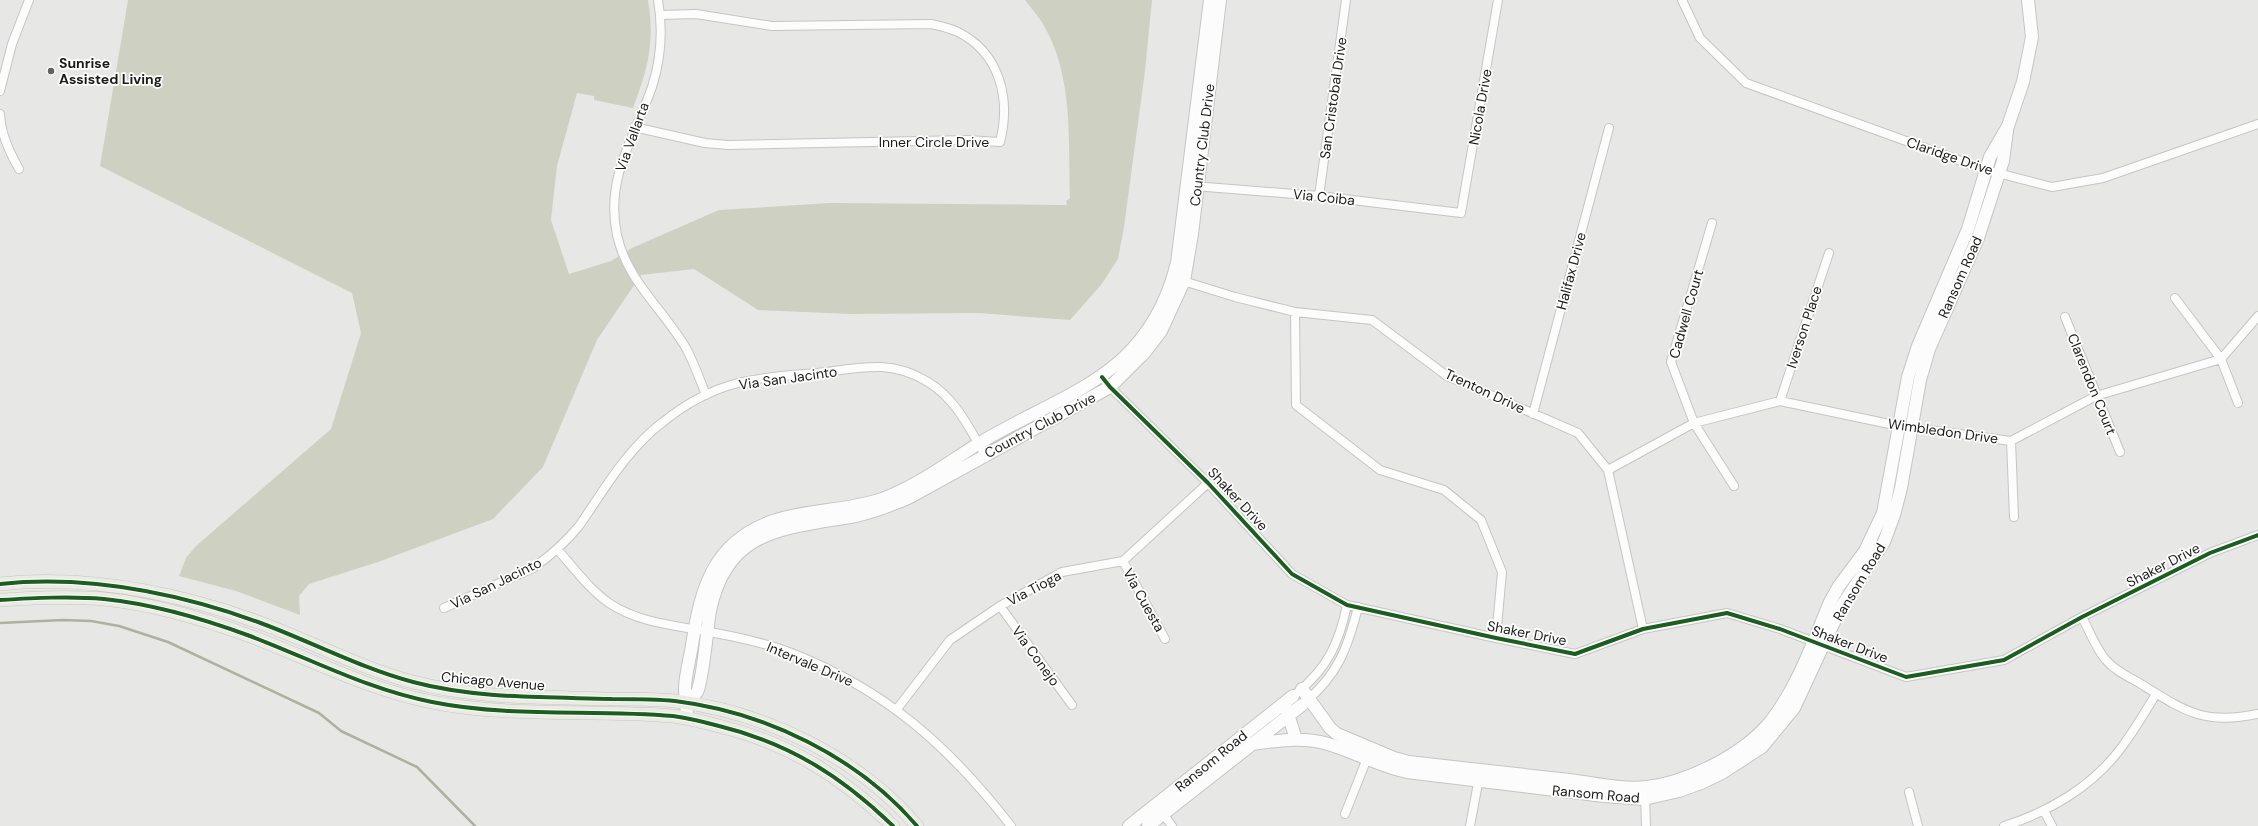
<svg xmlns="http://www.w3.org/2000/svg" width="2258" height="826" font-family="'DM Sans',sans-serif">
<style>
.green{fill:#ced1c1}
.lines{fill:none;stroke-linecap:round;stroke-linejoin:round}
.stream{stroke:#aeb19c;stroke-width:2.5}
.street-casing{stroke:#c5c6c4;stroke-width:10}
.secondary-casing{stroke:#c5c6c4;stroke-width:14}
.primary-casing{stroke:#c4c5c4;stroke-width:14}
.street{stroke:#fbfcfb;stroke-width:8}
.secondary{stroke:#fbfcfb;stroke-width:12}
.primary{stroke:#eaebe3;stroke-width:13}
.cycleway-casing{stroke:#fff;stroke-width:6}
.cycleway{stroke:#1b5e20;stroke-width:4}
.poi-dot{fill:#626261;stroke:#fff;stroke-width:1.5}
.labels{text-anchor:middle;dominant-baseline:central;stroke-width:3.5;stroke-linejoin:round;paint-order:stroke}
.poi-label{font-size:14px;font-weight:bold;fill:#1a1a19;stroke:#fff;text-anchor:start}
.street-label{font-size:14px;fill:#1a1a19;stroke:#fff}
</style>
<rect width="100%" height="100%" fill="#e7e8e6"/>
<path class="green" d="M128,0H648C655,43 648,68 633,108L594,100V96L577,93L557,166L551,220L569,274L611,261L632,248L719,210L830,203L1067,205L1066,201L1070,198C1068,141 1074,76 1043,24C1038,16 1031,8 1025,0H1152L1145,71L1124,227L1118,259L1101,285L1070,320L978,313L851,314L758,310L694,269L641,275L597,340L543,467L493,519L378,562L309,584L299,596L300,615L236,591L179,576L186,558L196,546L331,429L361,333L352,293L100,166Z"/>
<g class="lines">
<path class="stream" d="M0,623L63,620L91,621L119,626L168,642L319,713L341,731L417,767L475,826"/>
<defs>
<path id="street" d="M658,0C663,29 661,59 652,87C634,138 605,178 617,235C627,281 663,309 686,348C694,363 700,380 706,395
M1682,0L1700,38L1746,83L1986,170L2052,187L2103,178L2258,124
M0,91L12,44L29,0
M0,114C1,134 9,151 19,169
M634,127L705,143L728,145L967,140L1000,142C1011,99 1000,53 958,32C950,28 940,26 931,24L772,26L696,14L660,15
M1194,186L1319,196L1461,213L1498,0
M1319,196L1346,0
M1712,223L1671,362L1694,423L1734,486
M1180,280L1235,297L1295,312L1372,320L1447,376L1578,433L1608,470L1643,629
M2175,298L2221,359L2238,403
M1295,312L1296,405L1380,470L1444,490L1481,520L1502,572L1496,638
M2065,317L2120,452
M1102,377L1110,387L1208,483L1292,574L1347,605L1496,638L1575,654L1643,629L1727,613L1780,629L1906,677L2004,660L2082,617L2210,553L2258,535
M1780,401L1829,253
M1533,414L1609,128
M2011,441L2014,517
M1608,470L1694,423L1780,401L1899,426L2011,441L2096,396L2221,359L2258,316
M557,549C573,567 589,589 609,603C637,622 672,625 704,631C733,636 762,642 789,652C885,689 949,746 1011,826
M1123,561L1165,639
M1000,606L1072,705
M444,608L533,568C550,556 566,542 579,526C604,490 627,449 663,422C684,405 711,390 738,383C766,376 796,375 825,372C843,370 863,366 882,367C898,368 915,374 928,382C956,399 969,428 985,455
M2082,617C2089,630 2096,649 2106,660C2115,671 2129,677 2141,684C2186,712 2204,725 2258,714
M1298,692C1328,667 1339,643 1347,605
M1305,702C1338,675 1348,647 1358,607
M897,709L950,640L1000,606L1062,572L1123,561L1208,483
M1909,792L1918,826
M1645,795L1646,826
M1161,811L1172,826
M2044,811L2052,826
M1345,814L1368,756
M1470,826L1479,778
M2004,826C2049,812 2093,786 2121,748C2134,731 2145,712 2156,694"/>
<path id="secondary" d="M1302,689L1330,728L1337,734L1394,758L1409,762C1462,768 1515,774 1569,780C1594,783 1622,790 1647,787C1689,782 1744,754 1771,721C1798,686 1813,642 1830,602L1839,586L1865,551L1883,513L1908,377L1918,346L1968,229L1990,157L2008,126L2023,82L2032,37L2028,0
M687,703C690,700 694,696 697,692C703,681 707,628 710,611C727,527 786,529 855,516C874,512 892,505 910,497L1110,387L1145,352L1161,331L1184,281L1192,234L1220,0
M1286,708L1296,739
M687,718C687,709 685,699 685,689C685,675 690,659 692,645C701,588 713,542 773,521C808,509 847,511 882,499C917,486 946,464 978,444C1065,391 1148,379 1177,263L1210,0
M1251,744C1277,741 1303,736 1328,744C1355,752 1379,766 1407,772L1604,796L1644,799L1679,791L1701,783L1722,773L1762,747L1794,708L1841,607L1884,542L1894,515L1901,488L1920,380L1929,349L1978,238L2003,161L2007,131
M1129,826L1293,696
M1148,826L1302,705"/>
<path id="primary" d="M0,584C87,575 177,593 258,622C310,641 360,668 413,682C477,699 546,697 612,699C633,699 655,699 675,701C765,712 858,757 917,826
M0,600C34,598 70,596 104,599C153,604 204,619 250,636C311,659 369,690 432,702C511,718 593,709 673,716C688,718 704,722 719,726C789,743 841,776 893,826"/>
</defs>
<use href="#street" class="street-casing"/>
<use href="#secondary" class="secondary-casing"/>
<use href="#primary" class="primary-casing"/>
<use href="#street" class="street"/>
<use href="#secondary" class="secondary"/>
<use href="#primary" class="primary"/>
<defs>
<path id="cycleway" d="M1102,377L1110,387L1208,483L1292,574L1347,605L1496,638L1575,654L1643,629L1727,613L1780,629L1906,677L2004,660L2082,617L2210,553L2258,535
M0,584C87,575 177,593 258,622C310,641 360,668 413,682C477,699 546,697 612,699C633,699 655,699 675,701C765,712 858,757 917,826
M0,600C34,598 70,596 104,599C153,604 204,619 250,636C311,659 369,690 432,702C511,718 593,709 673,716C688,718 704,722 719,726C789,743 841,776 893,826"/>
</defs>
<use href="#cycleway" class="cycleway-casing"/>
<use href="#cycleway" class="cycleway"/>
</g>
<circle class="poi-dot" cx="51" cy="71" r="4"/>
<g class="labels">
<g class="poi-label">
<text x="59" y="63">Sunrise<tspan x="59" dy="16">Assisted Living</tspan></text>
</g>
<g class="street-label">
<text transform="translate(1333 98) rotate(-82)">San Cristobal Drive</text>
<text transform="translate(1480 107) rotate(-80)">Nicola Drive</text>
<text transform="translate(632 137) rotate(-70)">Via Vallarta</text>
<text x="934" y="142">Inner Circle Drive</text>
<text transform="translate(1202 145) rotate(-83)">Country Club Drive</text>
<text transform="translate(1950 156) rotate(19)">Claridge Drive</text>
<text transform="translate(1324 197) rotate(6)">Via Coiba</text>
<text transform="translate(1571 271) rotate(-75)">Halifax Drive</text>
<text transform="translate(1960 277) rotate(-66)">Ransom Road</text>
<text transform="translate(1686 314) rotate(-74)">Cadwell Court</text>
<text transform="translate(1804 327) rotate(-72)">Iverson Place</text>
<text transform="translate(788 378) rotate(-8)">Via San Jacinto</text>
<text transform="translate(2092 384) rotate(68)">Clarendon Court</text>
<text transform="translate(1485 391) rotate(25)">Trenton Drive</text>
<text transform="translate(1040 425) rotate(-28)">Country Club Drive</text>
<text transform="translate(1943 431) rotate(8)">Wimbledon Drive</text>
<text transform="translate(1238 499) rotate(47)">Shaker Drive</text>
<text transform="translate(2163 565) rotate(-27)">Shaker Drive</text>
<text transform="translate(1859 582) rotate(-59)">Ransom Road</text>
<text transform="translate(496 583) rotate(-26)">Via San Jacinto</text>
<text transform="translate(1034 588) rotate(-28)">Via Tioga</text>
<text transform="translate(1144 600) rotate(61)">Via Cuesta</text>
<text transform="translate(1527 633) rotate(11)">Shaker Drive</text>
<text transform="translate(1850 644) rotate(21)">Shaker Drive</text>
<text transform="translate(1036 656) rotate(54)">Via Conejo</text>
<text transform="translate(810 664) rotate(23)">Intervale Drive</text>
<text transform="translate(493 681) rotate(5)">Chicago Avenue</text>
<text transform="translate(1211 761) rotate(-39)">Ransom Road</text>
<text transform="translate(1596 794) rotate(5)">Ransom Road</text>
</g>
</g>
</svg>
